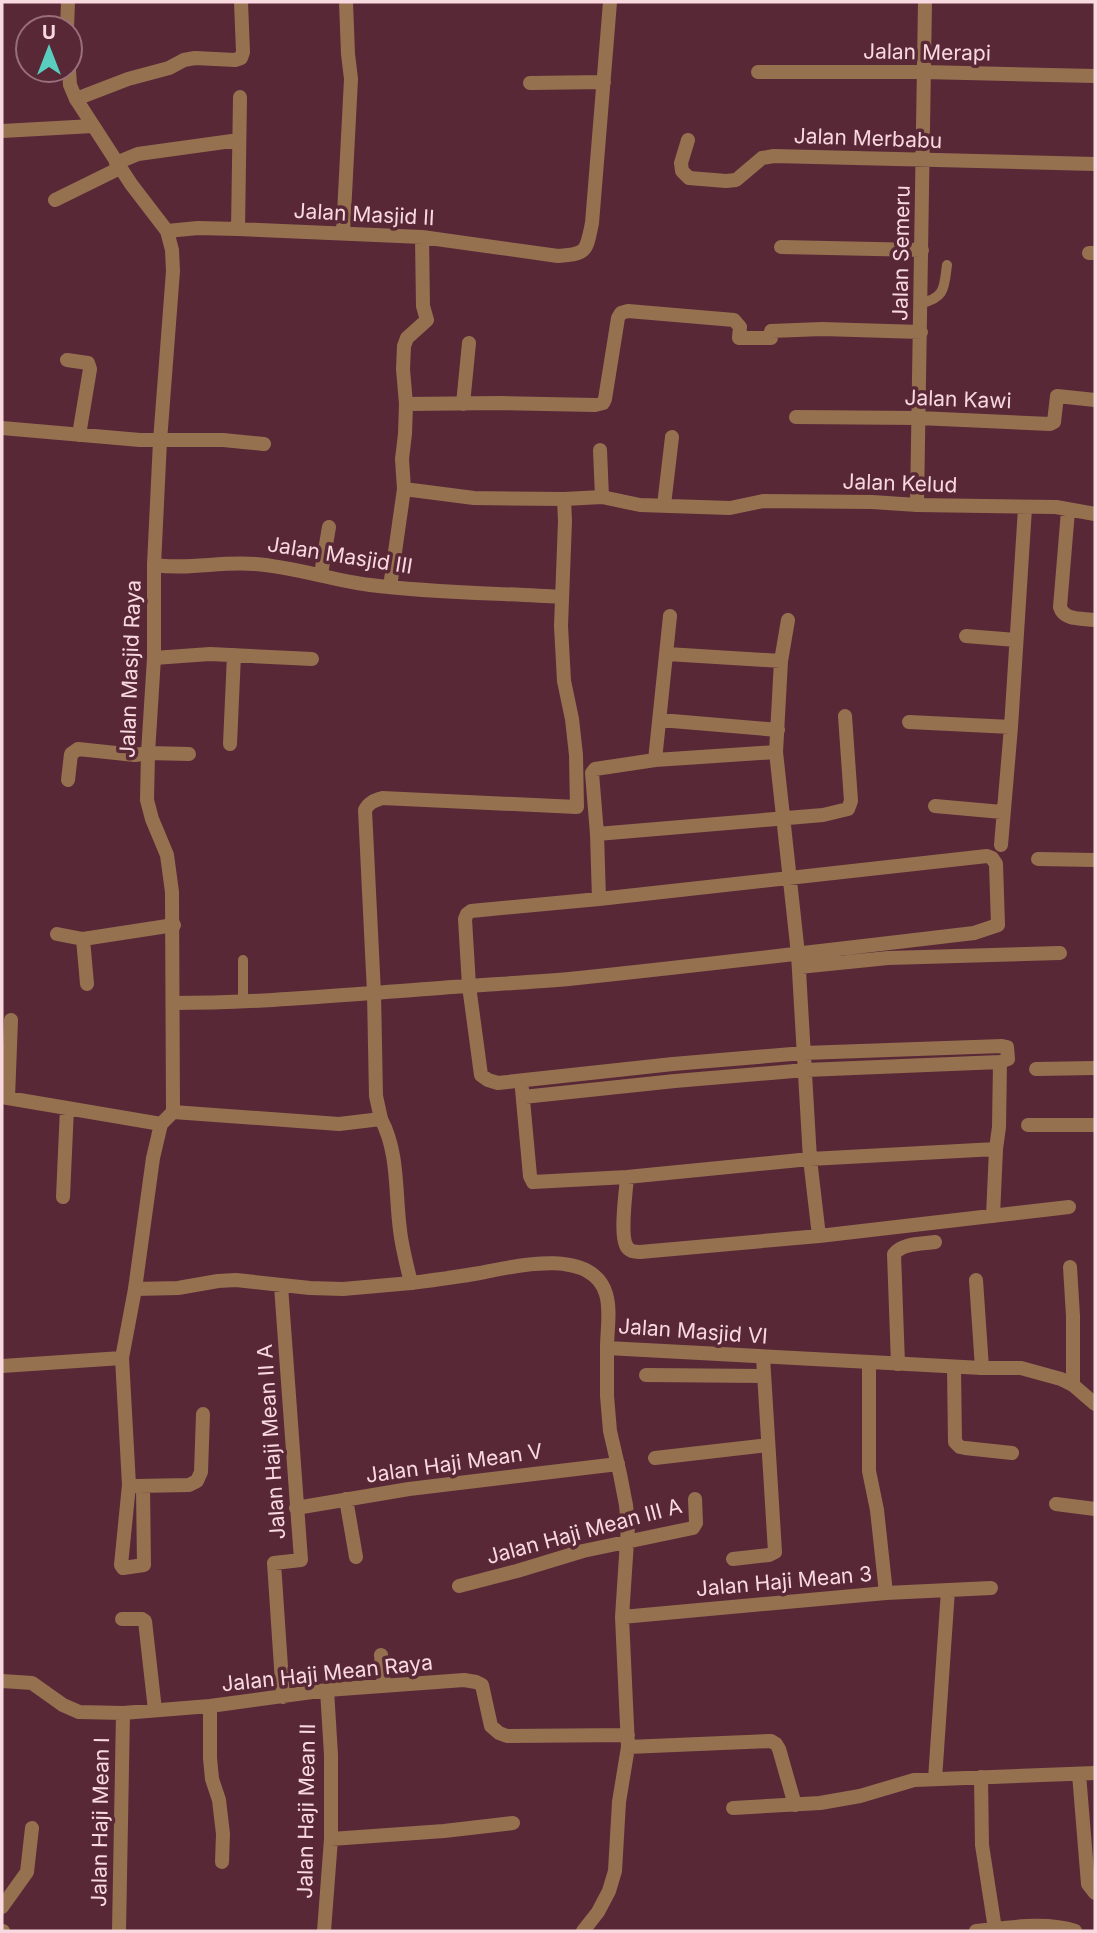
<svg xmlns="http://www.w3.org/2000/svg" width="1097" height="1933" font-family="Inter,sans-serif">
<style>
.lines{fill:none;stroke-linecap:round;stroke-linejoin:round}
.service{stroke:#967150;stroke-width:10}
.minor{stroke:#967150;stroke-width:14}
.tertiary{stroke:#967150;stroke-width:14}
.labels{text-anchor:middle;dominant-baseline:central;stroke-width:7;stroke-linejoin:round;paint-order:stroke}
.street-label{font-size:21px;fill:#f9d9e0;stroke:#592837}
</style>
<rect width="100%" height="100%" fill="#592837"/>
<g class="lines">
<path class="service" d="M921,303C946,298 944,286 947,265
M243,960V1003"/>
<path class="minor" d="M758,72H924L1095,76
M530,83L604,82
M76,99L128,79L169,68L184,60L195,58L235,60L241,58L243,52L241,2
M2,131L93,126
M688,140L681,163L682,171L689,178L726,181L736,180L762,158L774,156L1095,164
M116,163L138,154L239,140
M55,200L120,168
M238,229L240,97
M167,231L198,228L238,229L422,237L558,256C588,254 586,251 592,223L610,2
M343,233L351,79L348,54L346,2
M781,247L922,250
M1089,253H1095
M67,360L88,363L90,369L79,435
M406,404L501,403L595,405L603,403L605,399L618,318L621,313L628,311L734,320L740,327L739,338H771V331L822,329L921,332
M463,404L469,343
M796,417L919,418L1050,424L1054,422L1057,396L1095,400
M2,428L140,440H223L264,444
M600,450L602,497
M404,489L474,498L564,499L602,497L640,505L730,508L763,501L872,502L917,505L1056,507L1095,514
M664,505L672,437
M917,505L925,2
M1068,511L1060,607C1064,621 1083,618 1095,620
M154,565C189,570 221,561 255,564C295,567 331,580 370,585C433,593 498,593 561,597
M321,574L329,527
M390,587L404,489L402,459L405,434L406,404L403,369L404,346L407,338L427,320L423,306L422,237
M788,620L781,661L776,752L798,954L810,1159L819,1236
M966,636L1016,640
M667,654L781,661
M154,658L210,654L312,659
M660,720L778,730
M909,722L1011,727
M230,744L234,655
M655,760L670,616
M68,780L71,754L78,749L135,755L148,753L189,754
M935,806L1002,812
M597,834L823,815L848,809L851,801L845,716
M1001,845L1011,727L1025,508
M1038,859L1095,860
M599,899L597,834L592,773L595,769L655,760L776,752
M57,934L83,939L174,925
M83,939L87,984
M799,967L888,958L1060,953
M173,1003C259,1003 341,995 427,989C474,985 522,983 569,979C704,965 839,949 974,933L998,925L996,864L992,858L987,856L599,899L471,911L467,914L465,919L469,986L481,1075L488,1080L498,1083L673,1064L804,1053L1002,1046L1007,1047L1008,1059L1000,1062L806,1070L675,1081L523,1097
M1036,1069L1095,1068
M522,1089L530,1176L533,1182L627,1177L810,1159L996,1149
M2,1097L161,1124
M8,1098L11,1020
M381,1119L376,1096L374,993L365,810C369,802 374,801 382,798L577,807L576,755L572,719L564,681L561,626L565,521L564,499
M1028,1125H1095
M627,1177C626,1191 620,1233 626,1245C628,1251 634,1252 640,1252L819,1236L1069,1207
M63,1197L67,1108
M993,1216L996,1149L999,1127L1000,1062
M1070,1267L1073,1316V1385
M976,1280L982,1368
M281,1286L301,1560L274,1563L283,1697
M135,1289L178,1288L218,1281L236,1280L310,1288L343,1289L411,1283
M122,1358L129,1485L121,1565L123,1568L144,1565L143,1487
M898,1364L894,1254C902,1243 922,1244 935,1242
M954,1367L955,1442L960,1447L965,1448L1012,1453
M646,1375L763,1376
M655,1458L768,1445
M137,1486L189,1485L197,1481L201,1472L203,1414
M346,1499L356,1557
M1056,1504L1095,1509
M296,1508L409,1489L618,1464
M733,1559L769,1555L775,1552L763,1357
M459,1586L517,1571L583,1551L693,1528L696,1523L695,1499
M886,1593L991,1588
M622,1617L886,1593L877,1510L869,1471V1362
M122,1619H142L145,1621L155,1710
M381,1655L384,1686
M2,1681L32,1683L63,1705L79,1712L123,1713L210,1706L327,1690L464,1680L476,1682L482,1685L491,1726L499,1733L507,1736L628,1735
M210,1706V1758L212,1779L219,1800L223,1834L222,1862
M628,1747L771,1741L776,1744L779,1749L795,1805
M1079,1774L1088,1884L1095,1893
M981,1777L982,1845L995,1929
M935,1779L948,1590
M733,1808L820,1803L860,1796L914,1780L1095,1773
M331,1839L444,1831L513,1823
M2,1907L27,1872L32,1828
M2,1931H3
M119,1931L123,1713
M324,1931L331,1839V1755L327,1690
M583,1931L598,1912L609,1891L615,1871L619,1802L628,1747L622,1617L628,1526L626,1505L620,1474L610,1431L607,1396V1348
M976,1931C1008,1928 1045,1921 1075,1931"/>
<path class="tertiary" d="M67,28L68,2
M173,1112L339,1124L381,1119C399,1153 395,1193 400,1230C402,1248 407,1266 411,1283C434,1280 457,1277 480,1273C514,1266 592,1247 606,1294C611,1310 607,1331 607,1348L982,1368H1021L1061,1379L1073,1385L1095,1404
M2,1366L122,1358L135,1289L153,1158L161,1124L173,1112L172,892L167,855L152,819L147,800L148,753L154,658V565L160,441L173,271L172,250L167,231L131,184L76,99L70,85L69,70"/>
</g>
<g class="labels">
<g class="street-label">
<text transform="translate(927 52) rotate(1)">Jalan Merapi</text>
<text transform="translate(868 138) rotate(2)">Jalan Merbabu</text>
<text transform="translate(364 214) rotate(3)">Jalan Masjid II</text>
<text transform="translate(901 253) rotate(-89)">Jalan Semeru</text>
<text transform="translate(958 399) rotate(2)">Jalan Kawi</text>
<text transform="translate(900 483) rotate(2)">Jalan Kelud</text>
<text transform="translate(340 555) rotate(9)">Jalan Masjid III</text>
<text transform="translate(130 669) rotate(-88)">Jalan Masjid Raya</text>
<text transform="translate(693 1331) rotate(4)">Jalan Masjid VI</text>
<text transform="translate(271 1442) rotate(-94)">Jalan Haji Mean II A</text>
<text transform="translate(454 1463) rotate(-8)">Jalan Haji Mean V</text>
<text transform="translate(584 1531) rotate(-15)">Jalan Haji Mean III A</text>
<text transform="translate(784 1581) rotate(-5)">Jalan Haji Mean 3</text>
<text transform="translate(327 1673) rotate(-6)">Jalan Haji Mean Raya</text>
<text transform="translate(306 1811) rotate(-89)">Jalan Haji Mean II</text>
<text transform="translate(100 1822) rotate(-89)">Jalan Haji Mean I</text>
</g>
</g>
<rect width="1097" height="1933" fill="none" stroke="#f9d9e0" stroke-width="7"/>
<g transform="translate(49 49)"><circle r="33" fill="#592837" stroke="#996f7b" stroke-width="2"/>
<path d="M0-5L12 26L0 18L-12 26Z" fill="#59cebe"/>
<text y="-10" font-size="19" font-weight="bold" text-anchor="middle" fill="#f9d9e0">U</text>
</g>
</svg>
